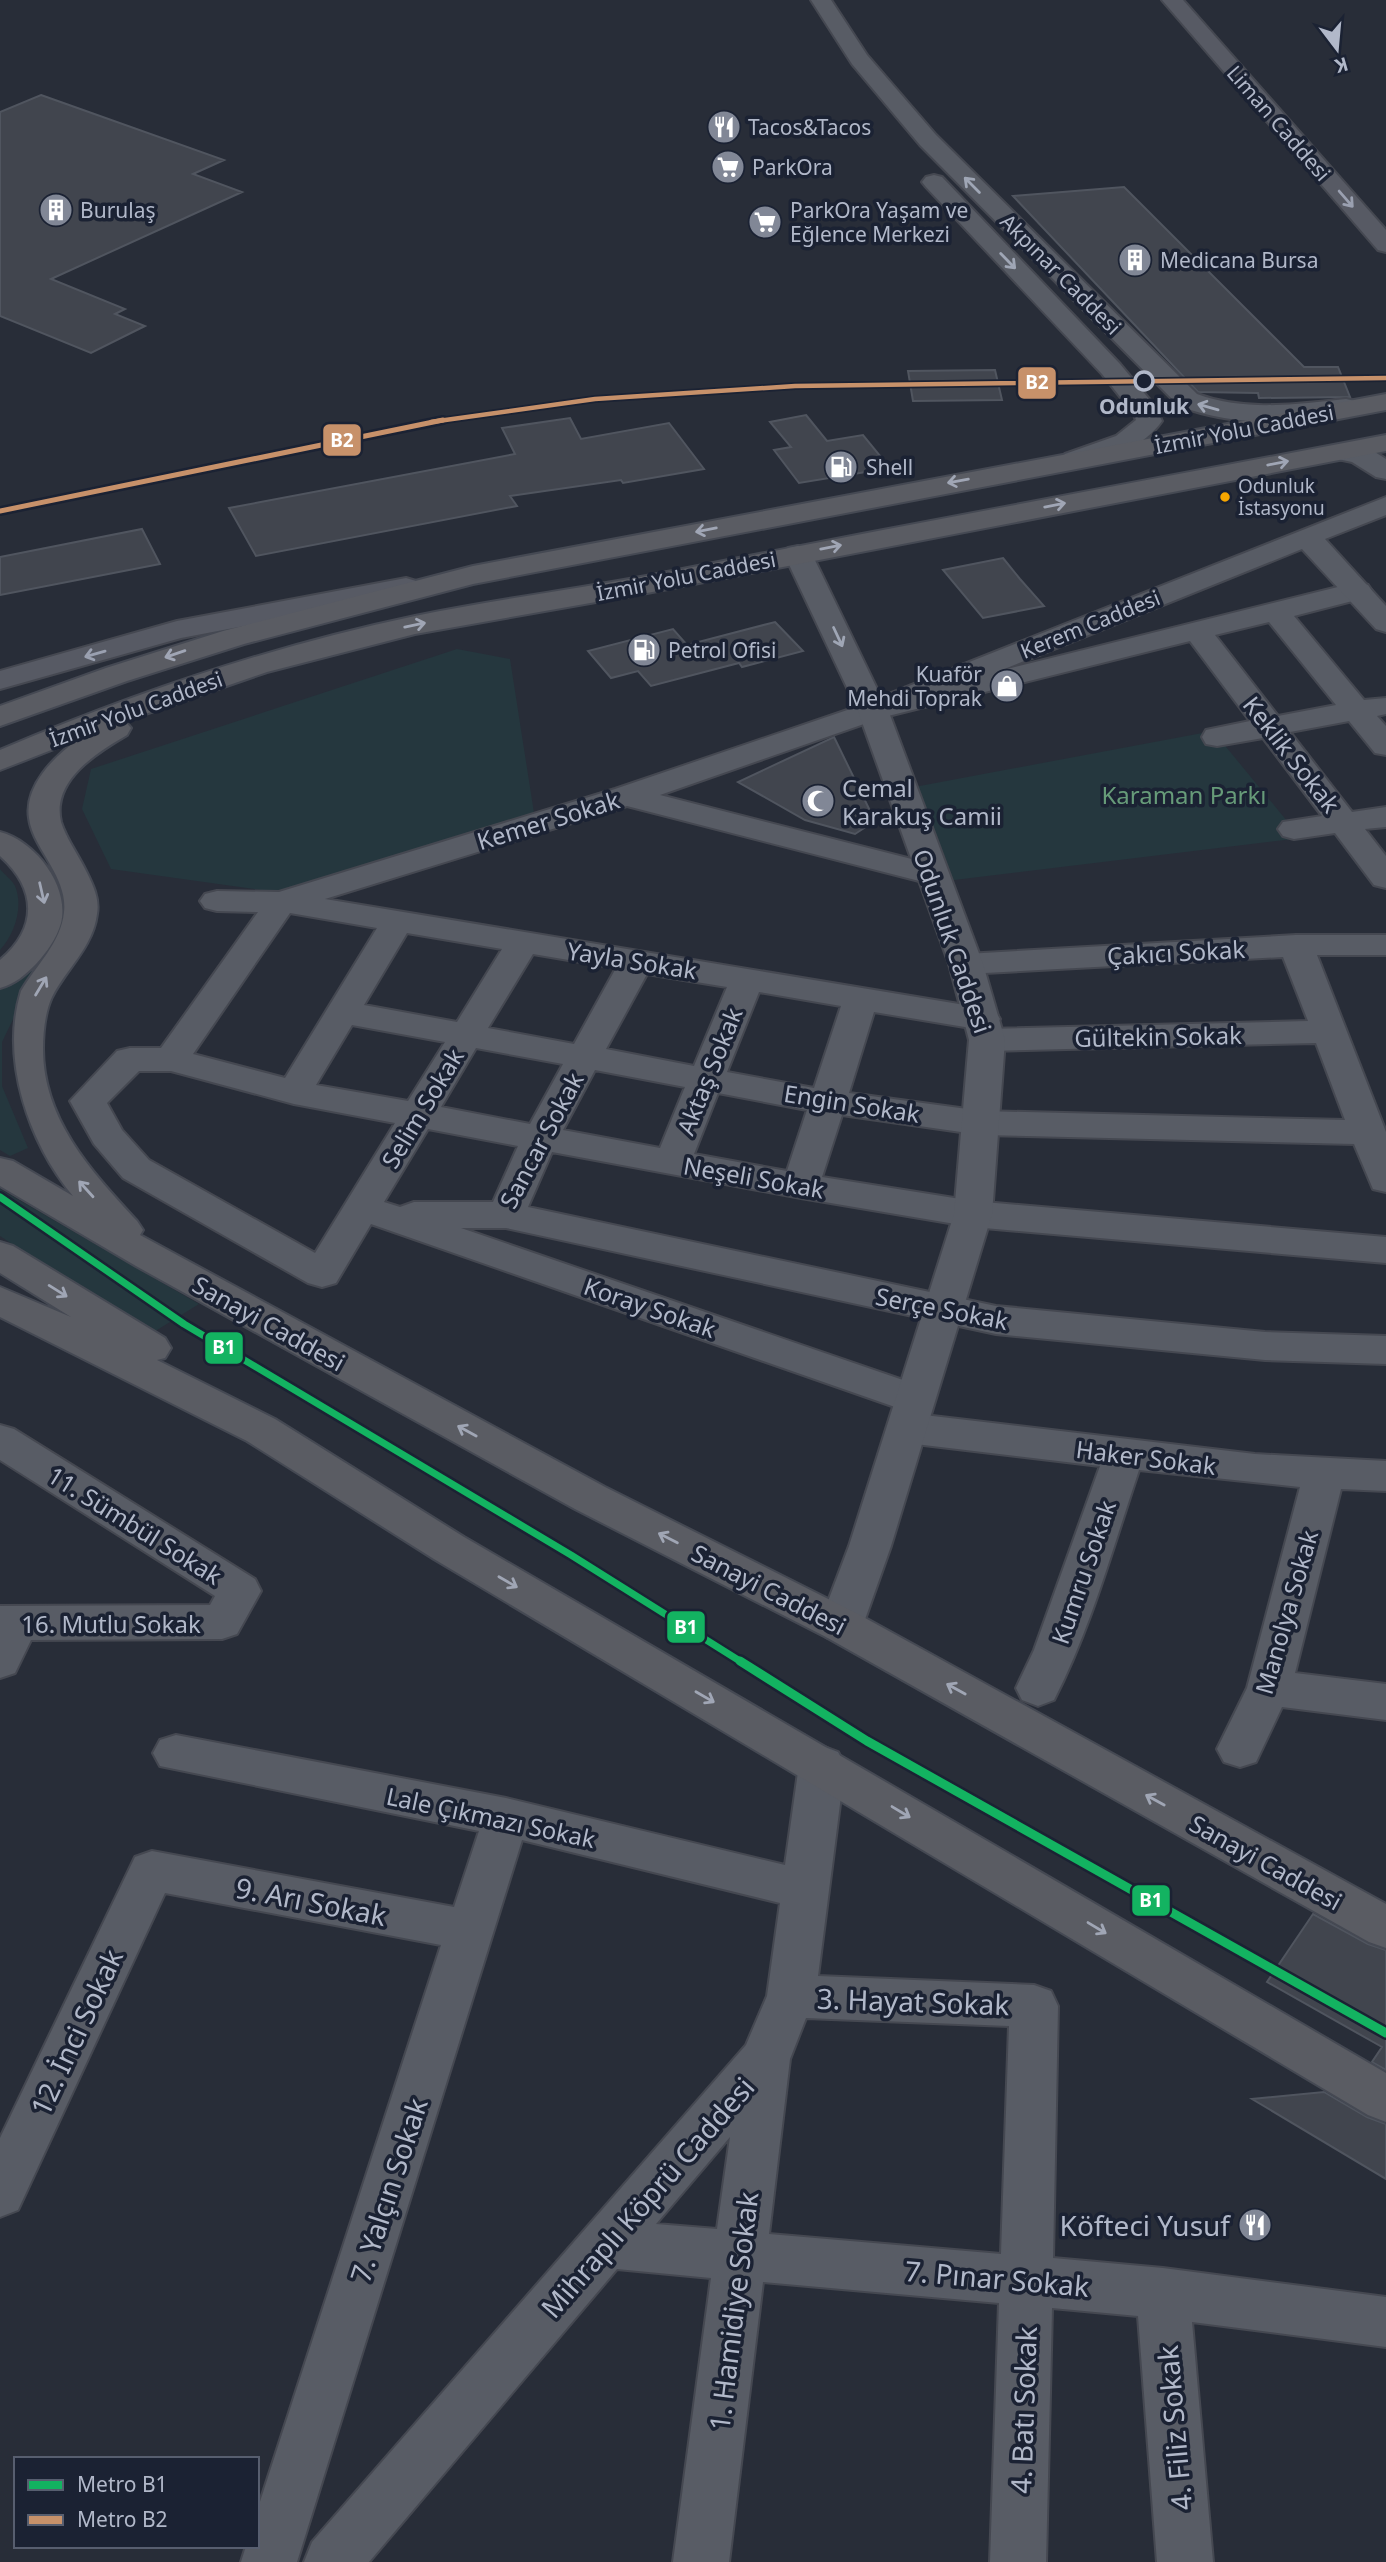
<svg xmlns="http://www.w3.org/2000/svg" width="1386" height="2562" font-family="'Noto Sans',sans-serif">
<style>
.green{fill:#25373e}
.building{fill:#41454e;stroke:#50555f;stroke-width:2}
.lines{fill:none;stroke-linecap:round;stroke-linejoin:round}
.minor-casing{stroke:#454851;stroke-width:4}
.tertiary-casing{stroke:#454851;stroke-width:4}
.secondary-casing{stroke:#454851;stroke-width:4}
.trunk-casing{stroke:#454953;stroke-width:4}
.minor{fill:#585c65;fill-rule:evenodd}
.tertiary{fill:#585c65;fill-rule:evenodd}
.secondary{fill:#575a64;fill-rule:evenodd}
.trunk{fill:#5a5c63;fill-rule:evenodd}
.metro-1-far1-casing{stroke:#1b2233;stroke-width:12}
.metro-1-casing{stroke:#1b2233;stroke-width:14}
.metro-2-far1-casing{stroke:#1b2233;stroke-width:8}
.metro-2-casing{stroke:#1b2233;stroke-width:10}
.metro-1-far1{stroke:#13b361;stroke-width:7}
.metro-1{stroke:#13b361;stroke-width:9}
.metro-2-far1{stroke:#c7916a;stroke-width:4.5}
.metro-2{stroke:#c7916a;stroke-width:5}
.oneway{stroke:#9fa6b5}
.oneway2{stroke:#9aa0b0}
.oneway3{stroke:#a0a6b5}
.stop-dot{fill:#1b2233;stroke:#b1b8c9;stroke-width:3.5}
.bus-dot{fill:#f7a600;stroke:#1b2233;stroke-width:2.5}
.labels{text-anchor:middle;dominant-baseline:central;stroke-width:7;stroke-linejoin:round;paint-order:stroke}
.far-bus-label{font-size:19px;fill:#b1b8c9;stroke:#1b2233;text-anchor:start}
.far-street-label{font-size:21px;fill:#b1b8c9;stroke:#1b2233}
.far-poi-label{font-size:21px;fill:#b1b8c9;stroke:#1b2233;text-anchor:start}
.far-stop-label{font-size:21px;font-weight:bold;fill:#b1b8c9;stroke:#1b2233}
.street-label{font-size:24px;fill:#b1b8c9;stroke:#1b2233}
.poi-label{font-size:24px;fill:#b1b8c9;stroke:#1b2233;text-anchor:start}
.park-label{font-size:24px;fill:#679b79;stroke:#1b2233}
.near-street-label{font-size:28px;fill:#b1b8c9;stroke:#1b2233}
.near-poi-label{font-size:28px;fill:#b1b8c9;stroke:#1b2233;text-anchor:end}
.line-badge{stroke:#1b2233;stroke-width:2.5}
.badge-label{font-size:19px;text-anchor:middle;font-weight:bold;fill:#fff}
</style>
<rect width="100%" height="100%" fill="#282d38"/>
<path class="green" d="M457,649L510,659L534,813L282,893L111,869L82,809L91,769Z
M1213,731L1301,838L946,881L909,788Z
M0,869C4,874 12,880 15,886C24,907 14,935 0,950Z
M43,958L2,1042V1086L28,1148L10,1156L0,1150V990Z
M0,1189L199,1304L149,1335L0,1236Z"/>
<path class="building" d="M41,95L224,160L193,174L242,192L51,279L125,309L115,314L145,326L91,353L0,316V112Z
M1124,187L1304,367H1338L1350,397L1259,398L1258,393L1198,392L1013,196Z
M995,370L1002,400L913,401L908,371Z
M806,415L827,441L863,435L890,468L799,483L774,450L791,447L770,422Z
M570,418L581,439L669,423L704,469L623,483L621,480L510,496L517,506L256,556L229,508L515,454L502,428Z
M142,529L160,564L0,595V557Z
M1003,558L1020,579L1044,606L983,618L943,570Z
M775,622L803,651L742,667L739,663L651,686L638,671L611,678L588,651L673,629L687,645Z
M834,737L875,821L855,834L805,820L738,782Z
M1313,1914L1368,1944L1386,1950V2070L1372,2062L1382,2047L1267,1982Z
M1324,2092L1367,2117L1386,2124V2179L1252,2099Z"/>
<g class="lines">
<defs>
<path id="minor" d="M1358,582L1368,585L1372,591L1368,597L1294,616L1364,700L1386,698V714L1377,716L1386,726V755L1375,753L1349,721L1290,732L1352,812L1386,807V827L1365,829L1386,856V888L1374,885L1335,833L1294,839L1283,836L1278,829L1283,822L1322,816L1263,738L1217,746L1206,744L1202,737L1206,730L1250,721L1190,641L884,717L660,795L943,867L947,874L943,881L931,884L627,806L325,899L983,1008L995,1011L1000,1019L995,1027L987,1029L1308,1021L1283,957L966,974L954,971L949,964L954,957L966,954L1296,935H1386V955H1317L1386,1132V1192L1373,1189L1354,1144L982,1135L842,1115L822,1177L973,1201L1386,1237V1263L973,1227L801,1198L552,1152L528,1207L996,1306L1265,1332L1386,1336V1364L1265,1360L996,1334L506,1228H461L929,1389L935,1399L929,1409L915,1414L371,1224L336,1283L322,1287L308,1283L123,1178L94,1144L70,1101L117,1051L130,1048H161L258,912L217,911L205,908L200,901L205,894L217,891L279,892L615,789L862,705ZM1269,622L1336,705L1278,716L1215,635ZM290,913L377,928L285,1078L193,1054ZM407,933L502,949L457,1022L364,1005ZM533,954L616,968L574,1044L488,1028ZM647,974L727,987L694,1066L606,1049ZM759,992L841,1006L814,1088L727,1072ZM874,1012L983,1030L975,1032L969,1040L975,1048L987,1051L1316,1043L1345,1120L982,1111L849,1093ZM352,1025L445,1042L408,1101L316,1085ZM476,1048L563,1064L530,1124L441,1107ZM595,1070L685,1087L660,1148L563,1130ZM139,1071H171L294,1104L395,1123L315,1253L149,1160L122,1130L107,1103ZM718,1093L807,1110L787,1171L694,1154ZM428,1129L518,1146L493,1202H414L400,1207L384,1202Z
M907,1413L1255,1454L1386,1461V1491L1341,1489L1295,1673L1386,1684V1720L1282,1707L1256,1762L1240,1767L1224,1762L1217,1749L1247,1688L1300,1487L1139,1470C1113,1547 1091,1628 1054,1700L1038,1706L1022,1700L1016,1688L1034,1650L1100,1466L907,1443L893,1438L887,1428L893,1418Z
M0,1425L14,1429L255,1579L261,1591L237,1634L222,1639L31,1640L15,1673L0,1678V1606L210,1605L215,1596L0,1460Z
M176,1735L506,1798L785,1865L799,1765L806,1752L822,1746L838,1752L845,1765L818,1976L1034,1985L1051,1991L1058,2006L1053,2258L1163,2268L1386,2297V2347L1192,2322L1213,2562H1157L1138,2316L1052,2308L1046,2562H990L999,2303L763,2282L729,2562H673L711,2278L617,2269L369,2562H304L312,2542L746,2045L767,1996L780,1903L522,1840L297,2562H241L246,2546H257V2511L441,1945L165,1893L18,2210L0,2217V2138L135,1857L152,1851L454,1907L479,1831L160,1766L153,1753L160,1740ZM806,2018L1009,2026L1001,2254L769,2234L790,2059ZM730,2137L717,2229L656,2224Z"/>
<path id="tertiary" d="M811,0H831L867,55L936,135L1197,394C1246,412 1296,404 1346,399L1355,401L1359,407L1355,413C1299,427 1233,426 1179,406L920,145L852,64Z
M934,175L942,177L1120,364L1155,406L1162,421C1145,446 1096,473 1065,466L1062,460L1065,454L1116,436L1136,420L1133,413L1102,374L926,187L922,182L926,177Z
M1342,444L1370,449L1386,459V479L1376,477L1352,462L1333,458L1329,452L1333,446Z
M1386,497V515L1325,539L1386,606V632L1376,629L1302,549L890,715L983,964L1005,1040L992,1214L891,1546L863,1625L856,1637L841,1642L826,1637L819,1625L849,1546L954,1214L969,1040L949,964L858,711L784,554L788,548L798,546L808,548L812,554L881,697Z"/>
<path id="secondary" d="M1162,0H1183L1386,230V252L1378,250Z
M406,578L416,581L420,587L416,593L181,638L0,689V671L177,621Z"/>
<path id="trunk" d="M1386,394V410L473,584L244,644L127,681L0,726V706L106,668L223,631L473,566Z
M1386,435V451L647,593L415,634L267,672L125,721L131,728L127,735C98,752 51,780 61,822C66,838 77,853 85,869C92,883 100,898 97,914C93,947 66,969 52,997C45,1012 43,1033 43,1049C43,1120 92,1172 137,1221L143,1230L140,1235L605,1487L856,1613L1386,1904V1948L1369,1942L826,1637L575,1509L136,1266L0,1186V1158L13,1161L73,1196C29,1143 0,1060 21,991C36,965 61,943 64,912C66,896 59,880 51,866C43,851 31,835 29,818C24,786 54,757 77,740L0,770V750C134,693 272,646 415,616C497,599 580,589 662,573C903,525 1145,481 1386,435Z
M0,832C35,841 70,886 61,923C57,938 46,953 36,964C25,975 15,984 0,988V960C38,928 37,889 0,856Z
M0,1242L13,1246L165,1338L171,1348L165,1358L157,1360L275,1419L464,1537L1386,2073V2122L1368,2115L434,1559L247,1441L0,1317V1287L71,1317L0,1273Z"/>
</defs>
<use href="#minor" class="minor-casing"/>
<use href="#tertiary" class="tertiary-casing"/>
<use href="#secondary" class="secondary-casing"/>
<use href="#trunk" class="trunk-casing"/>
<use href="#minor" class="minor"/>
<use href="#tertiary" class="tertiary"/>
<use href="#secondary" class="secondary"/>
<use href="#trunk" class="trunk"/>
<defs>
<path id="metro-1-far1" d="M0,1197L184,1324L571,1555L743,1663"/>
<path id="metro-1" d="M740,1661L867,1741L1386,2033"/>
<path id="metro-2-far1" d="M431,422L595,399L795,386L1386,378"/>
<path id="metro-2" d="M0,511L443,420"/>
</defs>
<use href="#metro-1-far1" class="metro-1-far1-casing"/>
<use href="#metro-1" class="metro-1-casing"/>
<use href="#metro-2-far1" class="metro-2-far1-casing"/>
<use href="#metro-2" class="metro-2-casing"/>
<use href="#metro-1-far1" class="metro-1-far1"/>
<use href="#metro-1" class="metro-1"/>
<use href="#metro-2-far1" class="metro-2-far1"/>
<use href="#metro-2" class="metro-2"/>
</g>
<defs><path id="oneway-shaft" d="M-6 0H5M1.5-3L5.5 0L1.5 3" fill="none" stroke-width="1.6" stroke-linecap="round" stroke-linejoin="round" transform="scale(1.75)"/></defs>
<g class="oneway">
<use href="#oneway-shaft" transform="translate(972 185) rotate(-135)"/>
<use href="#oneway-shaft" transform="translate(1008 261) rotate(46)"/>
<use href="#oneway-shaft" transform="translate(1208 407) rotate(-164)"/>
<use href="#oneway-shaft" transform="translate(838 637) rotate(65)"/>
</g>
<g class="oneway2">
<use href="#oneway-shaft" transform="translate(1346 199) rotate(49)"/>
<use href="#oneway-shaft" transform="translate(95 654) rotate(164)"/>
</g>
<g class="oneway3">
<use href="#oneway-shaft" transform="translate(1278 463) rotate(-11)"/>
<use href="#oneway-shaft" transform="translate(958 481) rotate(170)"/>
<use href="#oneway-shaft" transform="translate(1055 505) rotate(-11)"/>
<use href="#oneway-shaft" transform="translate(706 530) rotate(169)"/>
<use href="#oneway-shaft" transform="translate(831 547) rotate(-11)"/>
<use href="#oneway-shaft" transform="translate(415 625) rotate(-12)"/>
<use href="#oneway-shaft" transform="translate(175 654) rotate(161)"/>
<use href="#oneway-shaft" transform="translate(42 893) rotate(77)"/>
<use href="#oneway-shaft" transform="translate(41 986) rotate(-59)"/>
<use href="#oneway-shaft" transform="translate(86 1189) rotate(-132)"/>
<use href="#oneway-shaft" transform="translate(58 1291) rotate(32)"/>
<use href="#oneway-shaft" transform="translate(467 1431) rotate(-151)"/>
<use href="#oneway-shaft" transform="translate(668 1538) rotate(-153)"/>
<use href="#oneway-shaft" transform="translate(508 1582) rotate(30)"/>
<use href="#oneway-shaft" transform="translate(956 1689) rotate(-151)"/>
<use href="#oneway-shaft" transform="translate(705 1697) rotate(30)"/>
<use href="#oneway-shaft" transform="translate(1155 1800) rotate(-151)"/>
<use href="#oneway-shaft" transform="translate(901 1812) rotate(31)"/>
<use href="#oneway-shaft" transform="translate(1097 1928) rotate(31)"/>
</g>
<defs>
<symbol id="restaurant-disc" viewBox="-11 -11 22 22"><circle r="9.5" fill="#818796" stroke="#1b2233"/><path d="M-5-6h1v4h1v-4h1v4h1v-4h1v5L-1.5 .5V6h-2V.5L-5-1ZM5-6V6H3V1.5H1.5Q1.5-4 5-6Z" fill="#fff"/></symbol>
<symbol id="supermarket-disc" viewBox="-11 -11 22 22"><circle r="9.5" fill="#818796" stroke="#1b2233"/><path d="M-6-5.5h2.5l.6 2H6L4.5 2H-2.5L-4.4-4H-6ZM-1.5 3.2a1.3 1.3 0 1 0 .1 0ZM3 3.2a1.3 1.3 0 1 0 .1 0Z" fill="#fff"/></symbol>
<symbol id="building-disc" viewBox="-11 -11 22 22"><circle r="9.5" fill="#818796" stroke="#1b2233"/><path d="M-4-6H4V6H1V3H-1V6H-4ZM-2.5-4.3h1.7v1.8h-1.7ZM.8-4.3h1.7v1.8H.8ZM-2.5-1h1.7V.8h-1.7ZM.8-1h1.7V.8H.8Z" fill="#fff"/></symbol>
<symbol id="fuel-disc" viewBox="-11 -11 22 22"><circle r="9.5" fill="#818796" stroke="#1b2233"/><path d="M-5.5-6h7V0h2V4h1.3V-2.5L3-4.5l.8-.8L6-3V5H2.5V1h-1V6h-7ZM-4.2-4.7v3.2H.2V-4.7Z" fill="#fff"/></symbol>
<symbol id="shop-disc" viewBox="-11 -11 22 22"><circle r="9.5" fill="#818796" stroke="#1b2233"/><path d="M-5-2.5h2.3a2.7 3.5 0 0 1 5.4 0H5L5.5 6h-11ZM-1.5-2.5h3a1.5 2.3 0 0 0-3 0Z" fill="#fff"/></symbol>
<symbol id="mosque-disc" viewBox="-11 -11 22 22"><circle r="9.5" fill="#818796" stroke="#1b2233"/><path d="M3.5-4.9A6 6 0 1 0 3.5 4.9A5 5 0 1 1 3.5-4.9Z" fill="#fff"/></symbol>
</defs>
<g fill-rule="evenodd">
<use href="#restaurant-disc" x="705" y="108" width="38" height="38"/>
<use href="#supermarket-disc" x="709" y="148" width="38" height="38"/>
<use href="#building-disc" x="37" y="191" width="38" height="38"/>
<use href="#supermarket-disc" x="746" y="203" width="38" height="38"/>
<use href="#building-disc" x="1116" y="241" width="38" height="38"/>
<use href="#fuel-disc" x="822" y="448" width="38" height="38"/>
<use href="#fuel-disc" x="625" y="631" width="38" height="38"/>
<use href="#shop-disc" x="988" y="667" width="38" height="38"/>
<use href="#mosque-disc" x="799" y="782" width="38" height="38"/>
<use href="#restaurant-disc" x="1236" y="2206" width="38" height="38"/>
</g>
<circle class="stop-dot" cx="1144" cy="381" r="9"/>
<circle class="bus-dot" cx="1225" cy="497" r="6"/>
<g class="labels">
<g class="far-bus-label">
<text x="1238" y="486">Odunluk<tspan x="1238" dy="22">İstasyonu</tspan></text>
</g>
<g class="far-street-label">
<text transform="translate(1279 123) rotate(49)">Liman Caddesi</text>
<text transform="translate(1061 274) rotate(45)">Akpınar Caddesi</text>
<text transform="translate(1244 429) rotate(-11)">İzmir Yolu Caddesi</text>
<text transform="translate(686 576) rotate(-11)">İzmir Yolu Caddesi</text>
<text transform="translate(1090 624) rotate(-22)">Kerem Caddesi</text>
<text transform="translate(136 709) rotate(-20)">İzmir Yolu Caddesi</text>
</g>
<g class="far-poi-label">
<text x="748" y="127">Tacos&amp;Tacos</text>
<text x="752" y="167">ParkOra</text>
<text x="80" y="210">Burulaş</text>
<text x="790" y="210">ParkOra Yaşam ve<tspan x="790" dy="24">Eğlence Merkezi</tspan></text>
<text x="1160" y="260">Medicana Bursa</text>
<text x="866" y="467">Shell</text>
<text x="668" y="650">Petrol Ofisi</text>
<text x="982" y="674" text-anchor="end">Kuaför<tspan x="982" dy="24">Mehdi Toprak</tspan></text>
</g>
<g class="far-stop-label">
<text x="1144" y="406">Odunluk</text>
</g>
<g class="street-label">
<text transform="translate(1292 754) rotate(52)">Keklik Sokak</text>
<text transform="translate(548 820) rotate(-17)">Kemer Sokak</text>
<text transform="translate(953 941) rotate(71)">Odunluk Caddesi</text>
<text transform="translate(1176 952) rotate(-3)">Çakıcı Sokak</text>
<text transform="translate(632 960) rotate(9)">Yayla Sokak</text>
<text transform="translate(1158 1036) rotate(-1)">Gültekin Sokak</text>
<text transform="translate(709 1071) rotate(-68)">Aktaş Sokak</text>
<text transform="translate(852 1103) rotate(9)">Engin Sokak</text>
<text transform="translate(422 1108) rotate(-59)">Selim Sokak</text>
<text transform="translate(541 1140) rotate(-62)">Sancar Sokak</text>
<text transform="translate(754 1177) rotate(10)">Neşeli Sokak</text>
<text transform="translate(650 1307) rotate(19)">Koray Sokak</text>
<text transform="translate(942 1308) rotate(11)">Serçe Sokak</text>
<text transform="translate(269 1323) rotate(29)">Sanayi Caddesi</text>
<text transform="translate(1146 1457) rotate(7)">Haker Sokak</text>
<text transform="translate(135 1525) rotate(32)">11. Sümbül Sokak</text>
<text transform="translate(1083 1572) rotate(-71)">Kumru Sokak</text>
<text transform="translate(769 1589) rotate(27)">Sanayi Caddesi</text>
<text transform="translate(1286 1612) rotate(-74)">Manolya Sokak</text>
<text x="111" y="1623">16. Mutlu Sokak</text>
<text transform="translate(491 1817) rotate(12)">Lale Çıkmazı Sokak</text>
<text transform="translate(1266 1862) rotate(29)">Sanayi Caddesi</text>
</g>
<g class="poi-label">
<text x="842" y="787">Cemal<tspan x="842" dy="28">Karakuş Camii</tspan></text>
</g>
<g class="park-label">
<text x="1184" y="794">Karaman Parkı</text>
</g>
<g class="near-street-label">
<text transform="translate(311 1901) rotate(11)">9. Arı Sokak</text>
<text transform="translate(913 2001) rotate(2)">3. Hayat Sokak</text>
<text transform="translate(76 2032) rotate(-65)">12. İnci Sokak</text>
<text transform="translate(388 2190) rotate(-72)">7. Yalçın Sokak</text>
<text transform="translate(647 2197) rotate(-49)">Mihraplı Köprü Caddesi</text>
<text transform="translate(997 2278) rotate(5)">7. Pınar Sokak</text>
<text transform="translate(733 2311) rotate(-83)">1. Hamidiye Sokak</text>
<text transform="translate(1023 2410) rotate(-88)">4. Batı Sokak</text>
<text transform="translate(1174 2428) rotate(-95)">4. Filiz Sokak</text>
</g>
<g class="near-poi-label">
<text x="1230" y="2225">Köfteci Yusuf</text>
</g>
</g>
<g class="line-badge">
<rect x="1017" y="366" width="40" height="34" rx="7" fill="#c7916a"/>
<rect x="322" y="423" width="40" height="34" rx="7" fill="#c7916a"/>
<rect x="204" y="1331" width="40" height="34" rx="7" fill="#13b361"/>
<rect x="666" y="1610" width="40" height="34" rx="7" fill="#13b361"/>
<rect x="1131" y="1884" width="40" height="33" rx="7" fill="#13b361"/>
</g>
<g class="badge-label">
<text x="1037" y="389">B2</text>
<text x="342" y="447">B2</text>
<text x="224" y="1354">B1</text>
<text x="686" y="1634">B1</text>
<text x="1151" y="1907">B1</text>
</g>
<rect x="14" y="2457" width="245" height="91" fill="#1b2233" stroke="#575e6f" stroke-width="2"/>
<rect x="28" y="2480" width="35" height="10" fill="#13b361" stroke="#575e6f" stroke-width="2"/>
<text x="77" y="2492" font-size="21" fill="#b1b8c9">Metro B1</text>
<rect x="28" y="2515" width="35" height="10" fill="#c7916a" stroke="#575e6f" stroke-width="2"/>
<text x="77" y="2527" font-size="21" fill="#b1b8c9">Metro B2</text>
<g transform="translate(1337 49) rotate(164)" stroke="#1b2233" stroke-width="5" paint-order="stroke">
<path d="M0-5L12 26L0 18L-12 26Z" fill="#b1b8c9"/>
<text y="-10" font-size="19" font-weight="bold" text-anchor="middle" fill="#b1b8c9">K</text>
</g>
</svg>
